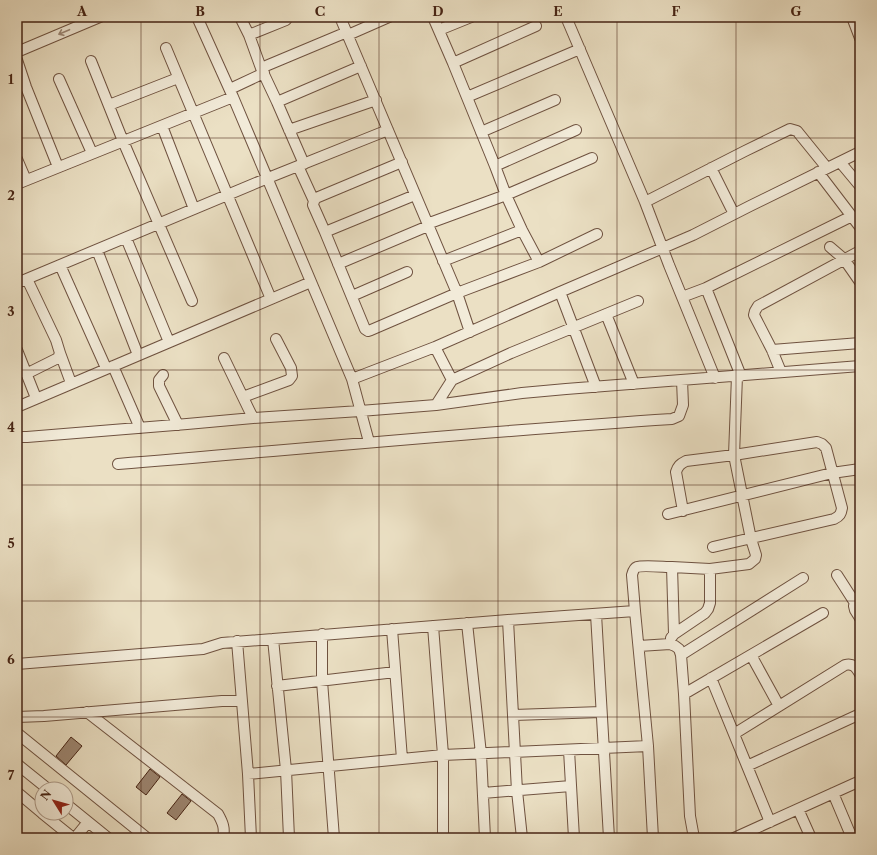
<svg xmlns="http://www.w3.org/2000/svg" width="877" height="855" font-family="'Libre Caslon Text',serif">
<style>
.building{fill:#9c8570;stroke:#462314}
.lines{fill:none;stroke-linecap:round;stroke-linejoin:round}
.minor-casing{stroke:#6f5240;stroke-width:12}
.minor{stroke:#f2ebd9;stroke-width:10}
.oneway{stroke:#9c8776}
.grid{fill:none;stroke:#462314;stroke-width:1;stroke-opacity:0.55}
.neatline{fill:none;stroke:#462314;stroke-width:1.5}
.grid-label{font-size:13px;text-anchor:middle;font-weight:bold;fill:#462314}
</style>
<rect width="100%" height="100%" fill="#ebe0c4"/>
<filter id="stains"><feTurbulence type="fractalNoise" baseFrequency=".005" numOctaves="4"/><feColorMatrix values="0 0 0 0 .2 0 0 0 0 .09 0 0 0 0 .02 0 0 0 .5 -.17"/></filter>
<radialGradient id="worn" r=".72"><stop offset=".6" stop-color="#630" stop-opacity="0"/><stop offset="1" stop-color="#630" stop-opacity=".3"/></radialGradient>
<path class="building" d="M71,737L82,746L66,765L56,756Z
M150,769L160,777L146,795L136,787Z
M182,794L191,801L176,820L167,813Z"/>
<g class="lines">
<defs>
<path id="minor" d="M197,17L233,97L352,379L369,442
M240,17L249,35L261,68L277,102L304,164
M340,17L457,293L470,332
M433,17L453,63L495,166L506,195L522,230L539,262
M566,17L645,202L669,265L715,378
M852,17L860,38
M439,30L471,17
M249,35L286,20L288,17
M348,35L389,17
M166,48L271,299
M17,52L100,17
M17,60L26,87L58,167
M91,61L123,141L192,301
M453,63L536,26
M261,68L347,32
M59,79L92,153
M230,89L264,73
M467,97L580,49
M277,102L361,66
M109,105L178,78
M162,126L194,209
M289,130L376,100
M481,132L555,100
M17,159L26,180
M402,162L316,198L314,201L313,205L325,232L365,329L368,331L371,330L457,293L539,262L597,234
M840,162L860,186
M298,166L314,201
M495,166L576,130
M711,168L734,214
M818,172L860,227
M17,184L233,97
M645,202L745,151L790,129L797,131L827,168
M427,224L506,195L592,158
M325,232L415,195
M126,238L169,342
M830,247L844,259L860,282
M97,250L138,355
M443,261L522,230
M338,264L428,226
M60,265L106,368
M17,283L268,178L388,130
M706,288L741,376
M560,292L596,387
M352,296L407,272
M682,297L706,288L852,216
M606,314L634,384
M435,347L452,380
M17,350L36,398
M772,350L860,343
M60,353L71,383
M224,358L253,418
M113,366L140,428
M781,372L772,350L754,315L755,311L758,306L860,251
M26,374L58,358L60,353L56,340L27,279
M163,375L159,380V386L178,425
M352,379L435,347L560,292L693,235L750,206L860,152
M243,397L289,380L292,376L291,368L276,339
M436,405L452,380L511,353L638,301
M17,407L311,282
M17,437H27L187,424L253,418L360,411L436,405L522,393L566,389L860,366
M118,464C303,449 487,431 672,419L679,416L683,405L682,380
M668,514L832,473L860,469
M713,547L834,519C840,516 841,514 842,508L826,448L822,444L817,442L734,455L737,376
M837,575L855,603
M860,602L855,603L854,606L855,610L860,618
M635,611L632,575C633,571 634,568 637,567C642,565 665,567 672,567
M596,614L609,838
M508,620L517,791L522,838
M467,623L481,754L485,838
M433,626L443,755V838
M392,629L402,759
M322,634V681L334,838
M674,634L672,567L710,569L749,564L755,559L756,555L751,539L734,455L686,461C680,464 678,466 676,472L683,511
M671,638L674,634L705,613L708,609L710,603V569
M273,639L286,770L289,838
M237,641L248,774L251,838
M639,646L670,644L675,646L679,649L681,655L684,694L690,816L694,838
M681,655L803,578
M751,655L779,706
M17,664L203,649L222,643L508,620L635,611L648,746L653,838
M711,678L770,822
M277,686L395,672
M684,694L823,613
M87,712L218,814C223,823 225,828 223,838
M514,715L601,712
M17,717L44,716L222,701H242
M17,733L147,838
M734,734L845,665C853,663 856,667 860,674
M569,750L574,838
M17,764L48,789
M747,766L860,714
M248,774L443,755L648,746
M17,792L42,813
M483,793L571,786
M833,793L852,838
M66,804L108,838
M798,809L811,838
M42,813L73,838
M75,838L88,822
M734,838L860,781"/>
</defs>
<use href="#minor" class="minor-casing"/>
<use href="#minor" class="minor"/>
</g>
<defs><path id="oneway-shaft" d="M-6 0H5M1.5-3L5.5 0L1.5 3" fill="none" stroke-width="1.6" stroke-linecap="round" stroke-linejoin="round"/></defs>
<use class="oneway" href="#oneway-shaft" transform="translate(64 32) rotate(157)"/>
<path class="grid" d="M141,17V838M260,17V838M379,17V838M498,17V838M617,17V838M736,17V838M17,138H860M17,254H860M17,370H860M17,485H860M17,601H860M17,717H860"/>
<rect width="877" height="855" fill="none" stroke="#ebe0c4" stroke-width="44"/>
<g transform="translate(54 801) rotate(307)"><circle r="19" fill="#f2ebd9" stroke="#ad9b8a"/>
<path d="M0-3L7 15L0 10L-7 15Z" fill="#8f2418"/>
<text y="-6" font-size="11" font-weight="bold" text-anchor="middle" fill="#462314">N</text>
</g>
<rect x="22" y="22" width="833" height="811" class="neatline"/>
<g class="grid-label">
<text x="82" y="16">A</text>
<text x="200" y="16">B</text>
<text x="320" y="16">C</text>
<text x="438" y="16">D</text>
<text x="558" y="16">E</text>
<text x="676" y="16">F</text>
<text x="796" y="16">G</text>
<text x="11" y="84">1</text>
<text x="11" y="200">2</text>
<text x="11" y="316">3</text>
<text x="11" y="432">4</text>
<text x="11" y="548">5</text>
<text x="11" y="664">6</text>
<text x="11" y="780">7</text>
</g>
<rect width="100%" height="100%" filter="url(#stains)"/>
<rect width="100%" height="100%" fill="url(#worn)"/>
</svg>
